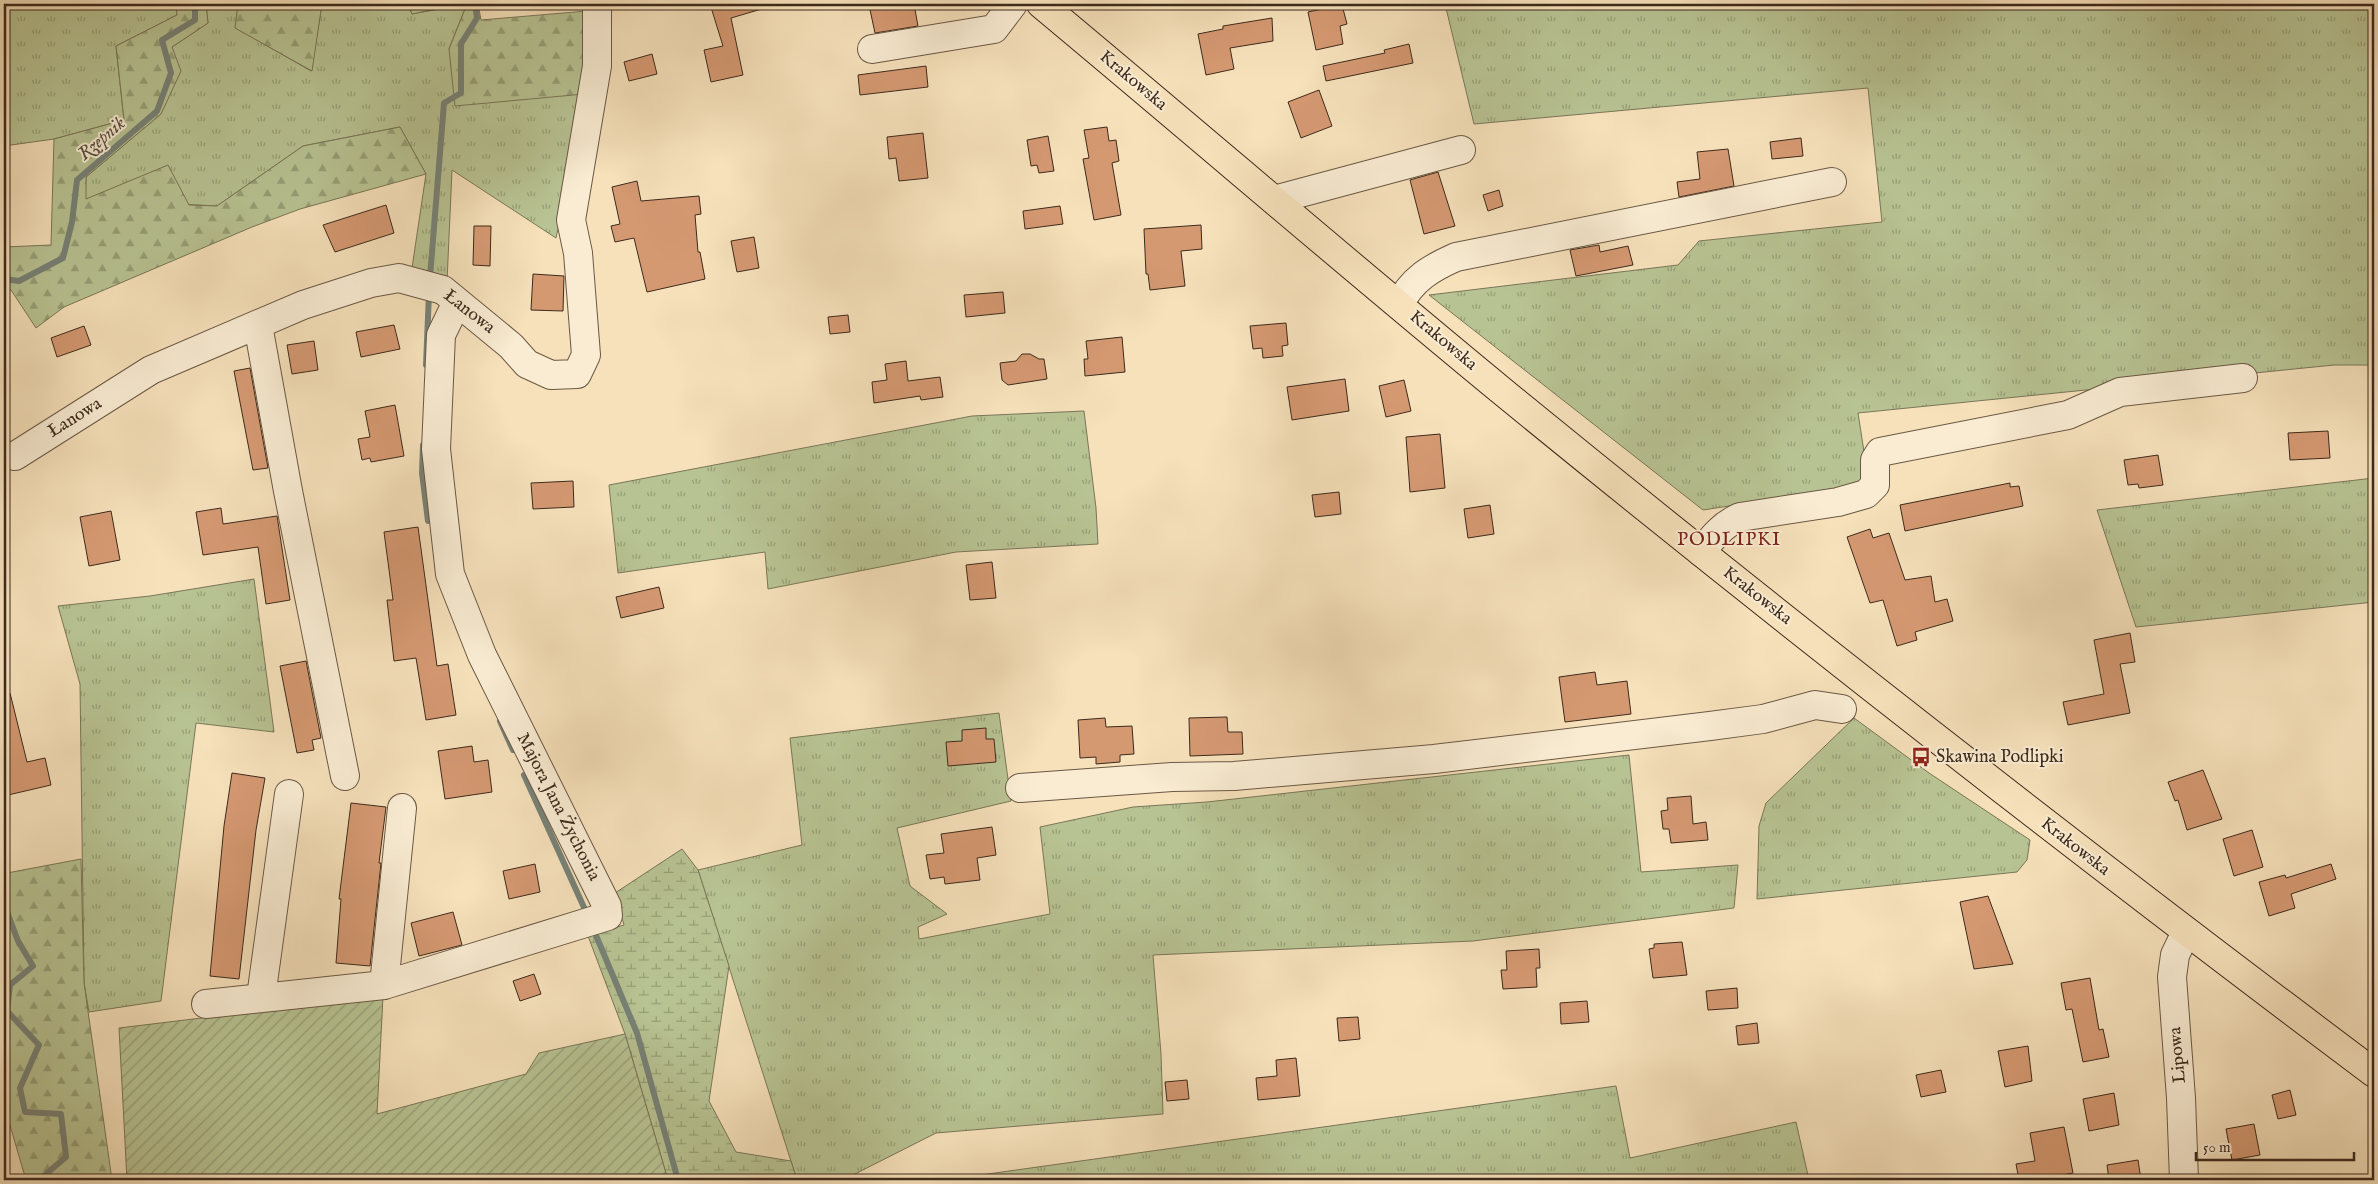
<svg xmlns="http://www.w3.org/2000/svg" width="2378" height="1184" font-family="'IM FELL English',serif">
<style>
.grass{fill:url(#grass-tufts);stroke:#7a7658}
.forest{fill:url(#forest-firs);stroke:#7a7658}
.wetland{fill:url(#wetland-marsh);stroke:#7a7658}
.garden{fill:url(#garden-furrows);stroke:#7a7658}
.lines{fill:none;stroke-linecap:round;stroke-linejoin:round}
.stream{stroke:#778277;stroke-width:6}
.building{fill:#d59972;stroke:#3d2a1c}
.minor-casing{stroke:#6b5844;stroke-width:30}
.major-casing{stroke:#3d2a1c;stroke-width:30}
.minor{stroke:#f9ecd3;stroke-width:28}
.major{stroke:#f6e1bb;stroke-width:28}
.labels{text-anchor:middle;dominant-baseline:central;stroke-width:4;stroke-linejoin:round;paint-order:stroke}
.street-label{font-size:18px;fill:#3d2a1c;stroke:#f9ecd3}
.poi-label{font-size:18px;fill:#3d2a1c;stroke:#f9ecd3;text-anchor:start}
.water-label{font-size:19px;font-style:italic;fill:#554f42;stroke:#f9ecd3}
.neighbourhood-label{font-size:19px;letter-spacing:1px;fill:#7a1f14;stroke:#f9ecd3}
</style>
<defs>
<pattern id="grass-tufts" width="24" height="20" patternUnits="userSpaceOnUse" patternTransform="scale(1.25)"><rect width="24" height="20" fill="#b8c393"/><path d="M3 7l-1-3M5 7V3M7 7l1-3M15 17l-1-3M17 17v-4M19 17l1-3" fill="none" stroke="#979f77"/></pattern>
<pattern id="forest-firs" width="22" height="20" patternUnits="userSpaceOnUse" patternTransform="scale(1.25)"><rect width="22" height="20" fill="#b8c393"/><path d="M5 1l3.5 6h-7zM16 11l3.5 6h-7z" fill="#979f77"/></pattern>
<pattern id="wetland-marsh" width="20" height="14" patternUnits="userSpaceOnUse" patternTransform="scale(1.25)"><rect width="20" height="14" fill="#b8c393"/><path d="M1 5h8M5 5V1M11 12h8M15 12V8" fill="none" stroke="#979f77"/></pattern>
<pattern id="garden-furrows" width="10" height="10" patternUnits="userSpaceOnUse" patternTransform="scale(1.25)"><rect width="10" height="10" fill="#b8c393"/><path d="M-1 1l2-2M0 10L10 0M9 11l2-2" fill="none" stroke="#979f77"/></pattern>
</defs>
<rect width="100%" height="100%" fill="#f6e1bb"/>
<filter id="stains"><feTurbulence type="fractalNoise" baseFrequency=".004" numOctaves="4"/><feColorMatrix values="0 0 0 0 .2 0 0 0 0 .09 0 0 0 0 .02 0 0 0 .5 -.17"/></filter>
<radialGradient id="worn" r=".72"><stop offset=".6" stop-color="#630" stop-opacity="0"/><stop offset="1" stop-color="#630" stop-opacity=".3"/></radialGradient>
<path class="grass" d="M4,4H176L177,15L116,46L124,120L54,139L4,146Z
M206,4H238L236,28L311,71L322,4H408L412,14L467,4L449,49L584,94L573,162L556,238L452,170L447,282L412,268L426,174L400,127L303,146L217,206L85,199L86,177L161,114L172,47L208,23Z
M1445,4H2374V365H2334L1858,413L1865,458L1864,479L1852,487L1703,510L1429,295L1678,265L1699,241L1882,222L1868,88L1474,124Z
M1084,411L1096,508L1098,544L956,552L768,589L765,552L618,573L609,485L972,416Z
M2374,478V602L2136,627L2097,510Z
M254,579L274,732L196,723L161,1001L89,1012L84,983L80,684L58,606L150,596Z
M999,713L1011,801L897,828L910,886L947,914L918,927L919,939L1050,914L1040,827L1133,807L1207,802L1629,755L1641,872L1738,865L1734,908L1473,941L1153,955L1161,1054L1163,1114L936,1133L843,1180H797L698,870L802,845L790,738Z
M1854,718L1929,773L2030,840L2027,860L2017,872L1757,899L1759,826L1766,803Z
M1616,1086L1630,1158L1796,1122L1809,1180H945Z"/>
<path class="forest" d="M176,4H206L208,23L172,47L181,71L161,114L86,177V199L168,165L189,205L217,206L303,146L400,127L426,174L300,209L252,227L64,307L36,328L11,290L4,289V247L51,245L54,139L124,120L116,46L177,15Z
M238,4H322L312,71L235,28Z
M408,4H459L412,14Z
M467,4H478L481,20L587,11L584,94L455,106L449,49Z
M81,859L84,983L112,1180H26L4,1105V866L7,873Z"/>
<path class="wetland" d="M682,849L698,870L729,966L709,1101L736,1152L791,1161L797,1180H668L625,1034L588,936L624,925L615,893Z"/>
<path class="garden" d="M383,996L377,1114L526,1074L539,1053L625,1034L668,1180H127L119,1028Z"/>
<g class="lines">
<path class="stream" d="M430,277L444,103L461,93V44L477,18L475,4
M4,279L19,281L63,258L72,222L77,180L157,111L171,73L162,40L195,20V4
M426,365L429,293
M423,445L422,473L428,521
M500,721L513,750
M524,775L587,914
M4,904L18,941L33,966L10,985L7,1011L39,1045L20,1088L25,1112L61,1114L66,1157L39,1180
M595,933L637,1033L678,1180"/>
</g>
<path class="building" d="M710,4H765V8L731,18L743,75L711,82L704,50L723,46Z
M878,4H914L918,26L875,33L869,5Z
M1342,5L1347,24L1340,26L1343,44L1316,50L1308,12Z
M1272,18L1273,41L1230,48L1234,69L1206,75L1198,34L1223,29V26Z
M1409,44L1413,63L1326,81L1323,66L1385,53L1384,50Z
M652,54L657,74L629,81L624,62Z
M926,66L928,87L860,95L858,75Z
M1319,90L1332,126L1301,138L1288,102Z
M1107,127L1109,141L1116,140L1119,161L1112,163L1121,215L1094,220L1083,159L1089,158L1084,130Z
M923,133L928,178L899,181L896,158L889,159L887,137Z
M1048,136L1054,171L1039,173L1037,165L1031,166L1027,140Z
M1801,138L1803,156L1772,159L1770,142Z
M1728,149L1734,186L1679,197L1677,182L1700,179L1697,152Z
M1438,172L1455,226L1424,234L1410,180Z
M637,181L641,201L699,196L701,214L695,215L698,252H700L705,279L647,292L634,238L615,242L611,226L620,224L612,187Z
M1499,190L1503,206L1488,211L1483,195Z
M386,205L394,233L335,252L323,225Z
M1060,206L1063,224L1025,229L1023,211Z
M1201,225L1202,249L1181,251L1185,286L1150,290L1148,274H1146L1144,229Z
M474,226H491L490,266L473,265Z
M754,237L759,268L737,272L731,241Z
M1599,245L1600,252L1628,246L1633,265L1576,276L1570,250Z
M533,274L564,276L563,311L531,310Z
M1003,292L1005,313L966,317L964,295Z
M848,315L850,332L830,334L828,317Z
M1286,323L1288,345L1282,346L1283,356L1263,358L1262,348L1253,349L1250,326Z
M394,325L400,349L361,357L356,332Z
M84,326L91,345L57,357L51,338Z
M1122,337L1125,372L1085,376L1084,359H1088L1086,341Z
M314,341L318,370L292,374L287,345Z
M1022,354H1030L1039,359H1044L1047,379L1008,385L1002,380L1000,363L1016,361Z
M906,361L908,381L940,377L943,397L921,400L920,396L874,403L872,382L887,380L885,364Z
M250,368L268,468L253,470L234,371Z
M1345,379L1349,411L1292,420L1287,387Z
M1404,380L1411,411L1386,417L1379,386Z
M395,405L404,456L371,462L370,458L362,460L358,439L370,437L365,411Z
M2328,431L2330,458L2290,460L2288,433Z
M1440,434L1445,488L1410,492L1406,437Z
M2158,455L2163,485L2139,488L2138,484L2128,485L2124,460Z
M573,481L574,507L533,509L531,483Z
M2010,483V487L2019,486L2023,506L1905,531L1900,505Z
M1339,492L1341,514L1315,517L1312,495Z
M1490,505L1494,534L1468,538L1464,509Z
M221,508L223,524L277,516L290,600L266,604L258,547L203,555L196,512Z
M111,511L120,560L89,566L80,517Z
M418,527L437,666L448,664L456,715L426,720L416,658L394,661L387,600H393L384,532Z
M1870,529L1873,538L1889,533L1905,580L1931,576L1935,602L1947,599L1953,621L1915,632L1917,640L1897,646L1883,600L1870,603L1847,537Z
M992,562L996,598L970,600L966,565Z
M659,587L664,608L621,618L616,597Z
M2130,633L2135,662L2120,664L2130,713L2068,725L2063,702L2104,694L2094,640Z
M306,661L321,738L312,740L314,750L297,753L280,666Z
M1595,672L1597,685L1627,681L1631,714L1565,722L1559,677Z
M10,693L27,762L45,758L51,785L8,795L4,775V694Z
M1227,717L1228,732H1242L1243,754L1190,756L1189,718Z
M1105,718L1106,727L1132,726L1134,754L1120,755V762L1096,764V757L1080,758L1078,720Z
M986,728V739H994L996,762L948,766L946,742L962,741V730Z
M472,746L474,762L488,760L492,792L445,799L438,751Z
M2203,770L2222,819L2187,830L2178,800L2175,801L2168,782Z
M232,773L265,778L256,830L239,979L210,976L224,826Z
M1691,796L1693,824L1706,822L1708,840L1671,843L1669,829H1663L1661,811L1668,810L1667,798Z
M351,803L386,807L379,863H381L370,966L336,963L341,899H339Z
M992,827L996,855L977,858L980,880L945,884L944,877L930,879L926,855L944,853L941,834Z
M2252,830L2263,867L2234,876L2223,839Z
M535,864L540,892L509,899L503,871Z
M2331,864L2336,879L2291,894L2295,908L2269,916L2259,882L2285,875L2286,878Z
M1988,896L2013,964L1974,969L1960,902Z
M453,912L462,945L419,956L411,923Z
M1682,942L1687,975L1653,978L1649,949L1654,948V944Z
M1539,949L1540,968H1536L1537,987L1503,989L1501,970H1507L1506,951Z
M534,974L541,994L520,1001L513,981Z
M2090,978L2099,1030L2103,1029L2109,1057L2083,1062L2072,1009L2066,1010L2061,983Z
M1737,988L1738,1008L1708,1010L1706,991Z
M1587,1001L1589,1022L1561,1024L1560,1003Z
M1358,1017L1360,1039L1339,1041L1337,1018Z
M1757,1023L1759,1043L1738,1045L1736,1026Z
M2028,1046L2032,1081L2005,1087L1998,1051Z
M1296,1058L1300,1096L1258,1100L1256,1078L1277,1076L1276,1060Z
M1941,1070L1946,1092L1921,1097L1916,1075Z
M1187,1080L1189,1099L1167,1101L1165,1082Z
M2290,1090L2296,1115L2278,1119L2272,1095Z
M2114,1093L2119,1125L2089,1131L2083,1099Z
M2254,1124L2260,1155L2232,1160L2226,1129Z
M2064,1127L2073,1173L2033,1180H2019L2016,1164L2035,1161L2030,1133Z
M2138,1160L2141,1180H2109L2107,1165Z"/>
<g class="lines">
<defs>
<path id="minor" d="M872,49L994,29L1013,4
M1274,200L1461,150
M1399,305C1412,279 1431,268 1456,257L1832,182
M258,325L288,491L345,776
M15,456L151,370L303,305L371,283L399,278L443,290L511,346L527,364L551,375L577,374L586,355L578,253L571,220L597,66V4
M1701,552C1713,537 1722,525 1740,517L1838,502L1866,494L1875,485V460L1880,452L2068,415L2120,392L2243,378
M1020,788L1172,777L1234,776L1434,759L1710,726L1763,719L1815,705L1842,709
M384,985L402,808
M261,997L289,794
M206,1004L384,985L608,916L607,906L482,655L450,574L436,449L441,335L457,302
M2184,1180L2181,1098L2172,977L2175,955L2186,932"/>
<path id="major" d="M1041,4C1197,134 1351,267 1508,396C1792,628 2081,853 2374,1073"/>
</defs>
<use href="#minor" class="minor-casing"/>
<use href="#major" class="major-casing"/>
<use href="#minor" class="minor"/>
<use href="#major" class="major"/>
</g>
<defs>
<symbol id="bus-bare" viewBox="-9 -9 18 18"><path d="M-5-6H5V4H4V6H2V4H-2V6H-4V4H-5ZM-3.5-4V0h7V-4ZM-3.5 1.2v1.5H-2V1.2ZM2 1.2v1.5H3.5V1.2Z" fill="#8f2418" stroke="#f9ecd3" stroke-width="2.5" paint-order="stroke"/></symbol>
</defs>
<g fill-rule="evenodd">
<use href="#bus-bare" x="1907" y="743" width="28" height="28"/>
</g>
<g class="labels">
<g class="street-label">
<text transform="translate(1133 81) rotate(40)">Krakowska</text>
<text transform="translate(469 312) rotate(38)">Łanowa</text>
<text transform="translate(1443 341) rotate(40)">Krakowska</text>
<text transform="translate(75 418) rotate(-32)">Łanowa</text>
<text transform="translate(1757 596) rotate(38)">Krakowska</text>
<text transform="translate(558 807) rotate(63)">Majora Jana Żychonia</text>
<text transform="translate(2075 847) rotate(38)">Krakowska</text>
<text transform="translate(2178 1055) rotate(-95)">Lipowa</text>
</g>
<g class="poi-label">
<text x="1936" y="757">Skawina Podlipki</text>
</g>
<g class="water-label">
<text transform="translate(102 139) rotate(-41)">Rzepnik</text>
</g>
<g class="neighbourhood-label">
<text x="1729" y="540">PODLIPKI</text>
</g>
</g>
<rect width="2378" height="1184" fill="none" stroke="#f6e1bb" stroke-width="20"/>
<rect x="5" y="5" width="2368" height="1174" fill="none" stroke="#3d2a1c" stroke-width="2.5"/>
<rect x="10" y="10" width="2358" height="1164" fill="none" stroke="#3d2a1c"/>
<path d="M2196 1152v8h158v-8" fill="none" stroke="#3d2a1c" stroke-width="2.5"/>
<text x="2203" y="1152" font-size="15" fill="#3d2a1c" stroke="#f9ecd3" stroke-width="4" paint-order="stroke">50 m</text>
<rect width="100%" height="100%" filter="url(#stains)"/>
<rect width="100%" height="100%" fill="url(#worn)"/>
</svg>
